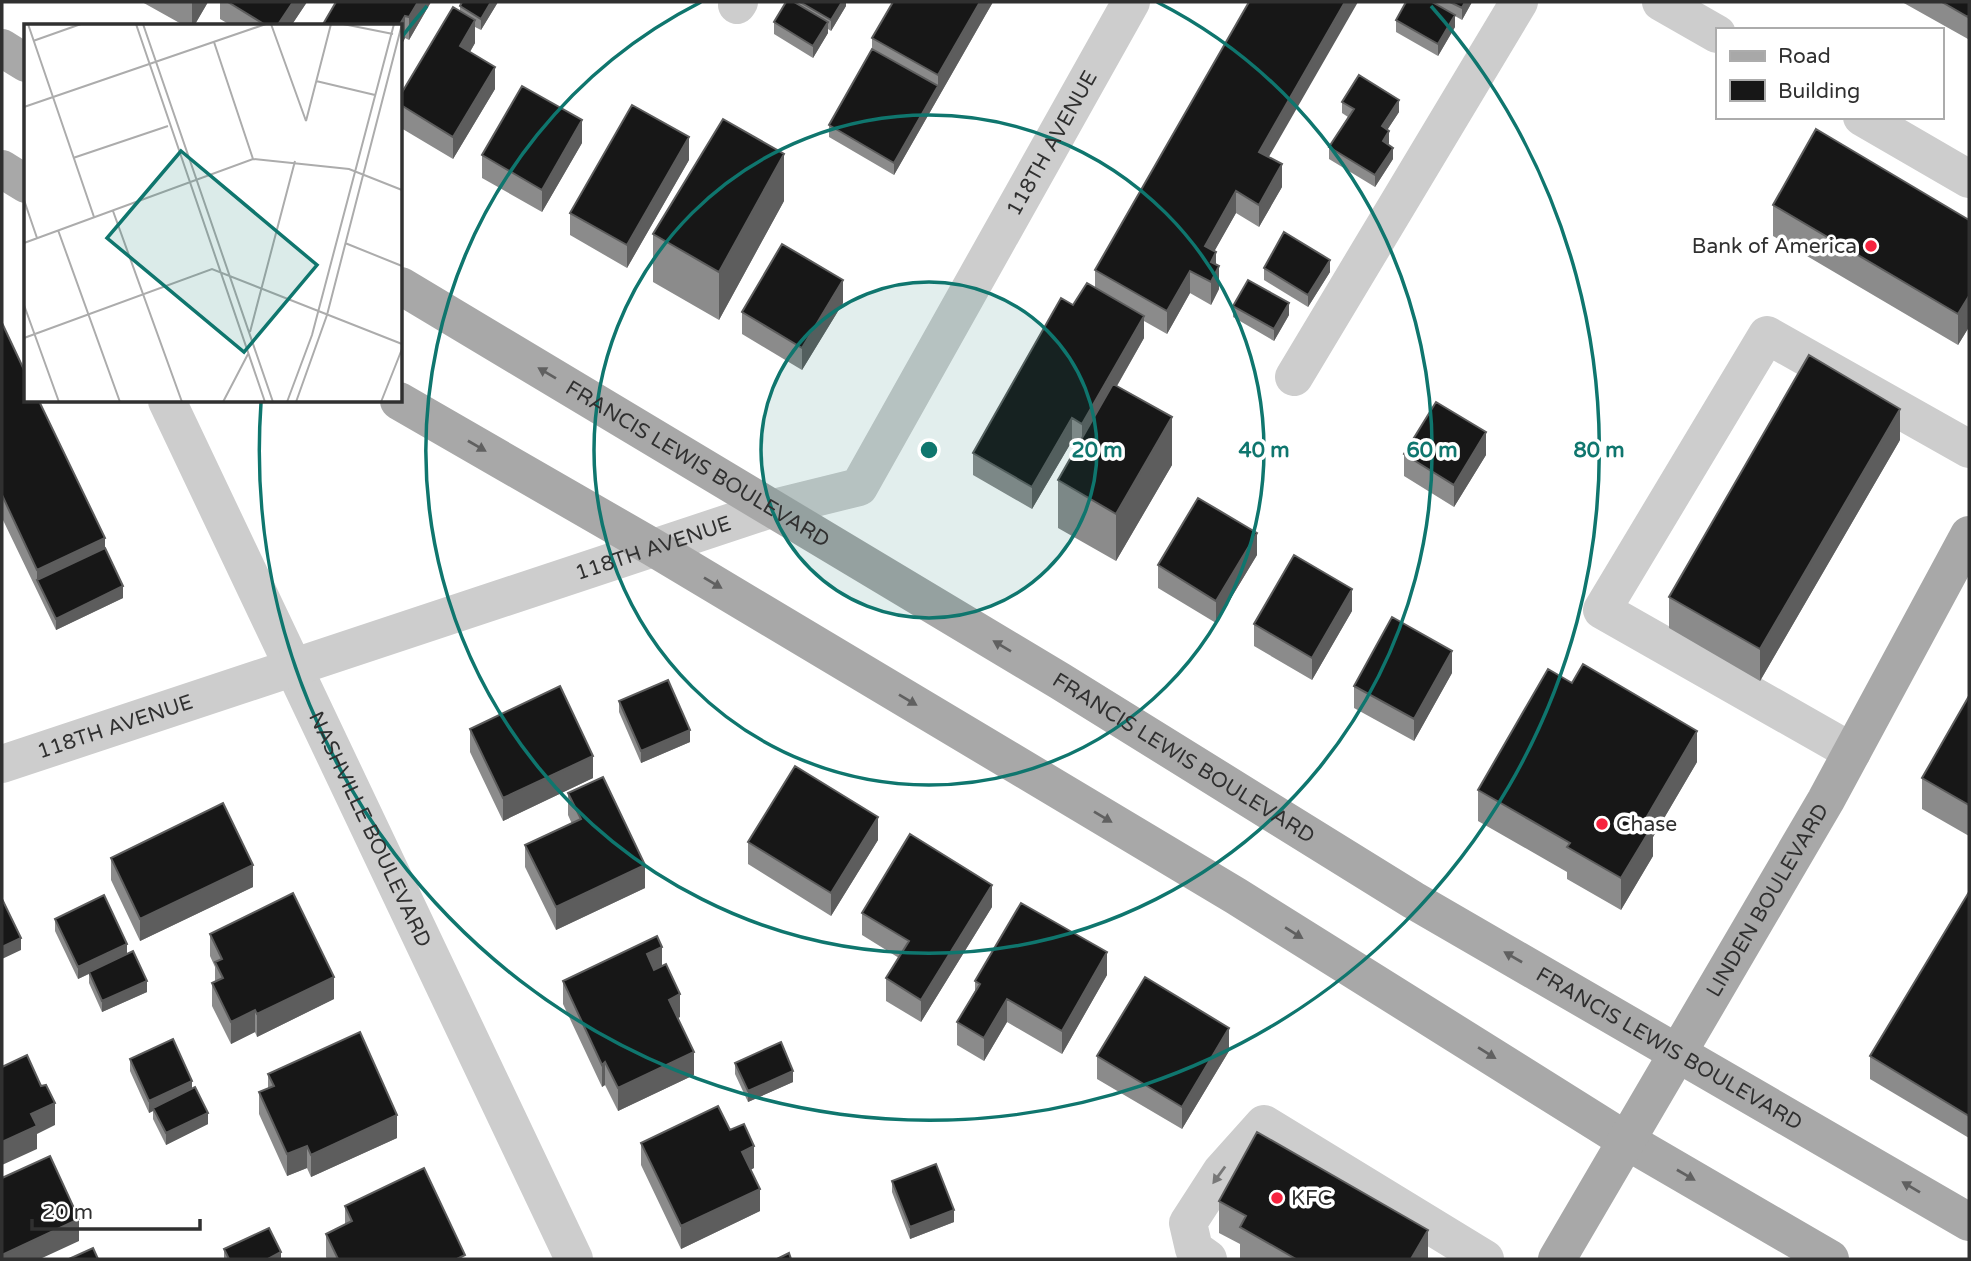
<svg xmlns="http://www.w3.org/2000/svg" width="1971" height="1261" font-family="'Varela Round',sans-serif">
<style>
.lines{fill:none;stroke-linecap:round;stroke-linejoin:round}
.minor{stroke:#cdcdcd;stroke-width:38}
.major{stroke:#a8a8a8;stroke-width:38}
.wall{fill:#8b8b8b}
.shaded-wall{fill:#5d5d5d}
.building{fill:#171717;stroke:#5d5d5d;stroke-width:2}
.oneway{fill:#606060}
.oneway2{fill:#777}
.ring{fill:none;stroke:#0f766e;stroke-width:3.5}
.poi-dot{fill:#f6223e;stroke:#fff;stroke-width:2.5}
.labels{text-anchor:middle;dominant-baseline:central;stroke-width:7;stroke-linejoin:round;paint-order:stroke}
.street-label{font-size:21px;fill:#303030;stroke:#fff}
.poi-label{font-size:21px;fill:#303030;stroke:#fff;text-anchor:start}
.inset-road{fill:none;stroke:#acacac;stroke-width:2}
.view{fill:#0f766e;fill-opacity:0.15;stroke:#0f766e;stroke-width:3.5}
.inset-edge{fill:none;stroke:#303030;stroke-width:3.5}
.centre{fill:#0f766e;stroke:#fff;stroke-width:3.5}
.ring-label{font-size:21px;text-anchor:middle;font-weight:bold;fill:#0f766e;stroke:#fff;stroke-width:7;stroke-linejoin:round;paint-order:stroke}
</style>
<rect width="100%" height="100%" fill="#fff"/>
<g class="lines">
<g class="minor">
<path d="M1661,2L1717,34"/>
<path d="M737,5L739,2"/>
<path d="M1862,117L1969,179"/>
<path d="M1294,377L1519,2"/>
<path id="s1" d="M167,401L574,1259"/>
<path d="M1852,752L1602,610L1767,335L1969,449"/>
<path id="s2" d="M2,764L774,508L859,487L1131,2"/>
<path d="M1208,1259L1194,1249L1188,1223L1221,1172L1264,1124L1485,1259"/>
</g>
<g class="major">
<path d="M2,48L26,63"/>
<path d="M2,169L26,184"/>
<path id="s3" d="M401,286L1060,681L1413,900L1969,1222"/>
<path d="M399,401L654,548L1236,896L1627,1141L1830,1259"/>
<path id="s4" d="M1557,1259L1826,800L1969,535"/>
</g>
</g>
<path class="wall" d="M142,2H208L194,26H185Z
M220,2H307L291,26H232L220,19Z
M336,2H431L409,40L405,38L401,46V26Z
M462,2H498L481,30L475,27V43L470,52L495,89L453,159L401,128V94L460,11V6Z
M786,2H846V6L831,31L828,29V33L813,58L774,34V22Z
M893,2H993L894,175L829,137V125L872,49V38Z
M1406,2H1472L1462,20L1455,16V27L1438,56L1396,32V20Z
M1902,2H1969V38L1968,39Z
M1342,102L1399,112L1387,130L1389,143L1388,145L1393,159L1375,187L1329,159V147L1348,117L1342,113Z
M582,143L542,212L482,178V155Z
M1269,157L1282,187L1259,227L1236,213L1214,251L1219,289L1211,305L1190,293L1167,334L1144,321V338L1117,386L1172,465L1116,561L1058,528V480L1078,445L1072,441L1032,509L973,475V453L1073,305L1095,287V270Z
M689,160L627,268L570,235V213Z
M784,201L719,320L653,282V234Z
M1773,205L1969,220V327L1958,345L1773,236Z
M1264,268L1330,272L1308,307L1264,280Z
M843,303L802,370L742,334V312Z
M1233,306L1289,315L1274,341L1233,317Z
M2,323L105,548L123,598L56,630L2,518Z
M1900,440L1760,681L1669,628V597Z
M1404,454L1486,455L1454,507L1404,476Z
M1257,555L1216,623L1158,588V565Z
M1352,611L1312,680L1254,646V624Z
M1452,673L1414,741L1354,708V686Z
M1969,696V836L1922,809V778Z
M619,701L690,742L641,763L619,712Z
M470,729L593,778L503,821L470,752Z
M1697,762L1653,837V856L1621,910L1567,879V872L1478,821V790Z
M568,793L645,888L556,930L525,867V845L572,824L568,815Z
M878,840L831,916L748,864V842Z
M111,858L253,887L140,941L111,880Z
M1969,892V1138L1870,1079V1056Z
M992,907L921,1022L886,1001V978L899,958L862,935V913Z
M55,919L127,954L147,992L102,1012L89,983V974L78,979L55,931Z
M210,934L334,999L257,1037L255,1032L231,1044L212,1006V983L215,982V967L210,956Z
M662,966L680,1017L678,1018L694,1075L618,1111L605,1085L602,1087L563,1004V981Z
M1107,975L1062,1054L1007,1022L984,1061L957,1045V1022L975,991V981Z
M1229,1051L1182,1129L1097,1079V1056Z
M130,1059L192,1088L208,1124L166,1145L153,1119V1111L149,1113L130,1071Z
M735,1063L793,1082L748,1102L735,1074Z
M268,1074L397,1138L311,1177L307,1168L287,1176L259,1114V1092L268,1088Z
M730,1130L754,1168L750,1170L760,1211L681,1249L641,1165V1143Z
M892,1181L954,1222L910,1239L892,1192Z
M1219,1201L1428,1259H1242L1240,1258V1244L1219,1233Z
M345,1206L465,1259H327L326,1257V1234L345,1225Z
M224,1249L281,1259H224Z"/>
<path class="shaded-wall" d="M192,2H208L194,26H192Z
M293,2H307L291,26H277Z
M418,2H431L409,40V17Z
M491,2H498L481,30V19Z
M842,2H846V6L831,31V20Z
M980,2H986V14L894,175V163L938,86V75Z
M986,2H993L986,14Z
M1345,2H1358L1259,174V152Z
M1465,2H1472L1462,20V8Z
M1455,15V27L1438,56V44Z
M1969,15V38L1968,39V17Z
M405,16V38L401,46V26H399Z
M475,20V43L460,69V46Z
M828,22V33L813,58V46Z
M495,67V89L453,159V137Z
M1399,100V112L1382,138V126Z
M582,120V143L542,212V190Z
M1389,131V143L1383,153V141Z
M689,137V160L627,268V245Z
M1393,148V159L1375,187V175Z
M784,154V201L719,320V272Z
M1282,164V187L1259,227V205Z
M1236,191V213L1205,268V246Z
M1216,252V273L1219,266V289L1211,305V262Z
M1330,260V272L1308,307V295Z
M1190,271V293L1167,334V311Z
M843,280V303L802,370V348Z
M1969,296V327L1958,345V314Z
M1289,303V315L1274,341V329Z
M1144,316V338L1082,447V424Z
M1900,409V440L1760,681V649Z
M1172,417V465L1116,561V514Z
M1072,418V441L1032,509V487Z
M1486,432V455L1454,507V485Z
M1257,533V555L1216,623V601Z
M105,538V560L37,580V570Z
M123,586V598L56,630V619Z
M1352,589V611L1312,680V658Z
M1452,651V673L1414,741V719Z
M690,730V742L641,763V751Z
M1697,731V762L1653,837V856L1621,910V878L1645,820Z
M593,756V778L503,821V798Z
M878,817V840L831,916V893Z
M253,865V887L140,941V919Z
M645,865V888L556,930V907Z
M992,885V907L921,1022V1000Z
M21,938V950L2,959V947Z
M127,944V955L78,979V967Z
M662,947V969L647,976V954Z
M1107,952V975L1062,1054V1031Z
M334,977V999L257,1037V1014Z
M147,981V992L102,1012V1001Z
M680,994V1017L669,1022V1000Z
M1007,999V1022L984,1061V1038Z
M255,1010V1032L231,1044V1022Z
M1229,1028V1051L1182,1129V1107Z
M694,1052V1075L618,1111V1088Z
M605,1062V1085L602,1087V1065Z
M793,1071V1082L748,1102V1091Z
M192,1081V1093L153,1108V1111L149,1113V1101Z
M55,1103V1125L37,1134V1149L2,1165V1142L31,1114Z
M208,1113V1124L166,1145V1133Z
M397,1115V1138L311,1177V1155Z
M307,1146V1168L287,1176V1154Z
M754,1146V1168L742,1174V1152Z
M760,1189V1211L681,1249V1226Z
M954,1210V1222L910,1239V1227Z
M79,1219V1241L40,1259H2V1255Z
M1428,1230V1259H1411Z
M281,1252V1259H268Z"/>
<path class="building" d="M228,2H293L277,26H267Z
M336,2H418L409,17L405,16L399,26H322Z
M462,2H491L481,19L460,6Z
M786,2H794L828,22L813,46L774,22Z
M800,2H842L831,20Z
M893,2H980L938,75L872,38Z
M1249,2H1345L1259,152L1282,164L1259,205L1236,191L1205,246L1216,252L1211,262L1219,266L1211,282L1190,271L1167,311L1095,270Z
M1406,2H1432L1455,15L1438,44L1396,20Z
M1450,2H1465L1462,8Z
M1942,2H1969V15L1968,17Z
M453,7L475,20L460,46L495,67L453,137L401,105V94Z
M872,49L938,86L894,163L829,125Z
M1359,75L1399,100L1382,126L1389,131L1383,141L1393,148L1375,175L1329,147L1354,109L1342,102Z
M522,86L582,120L542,190L482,155Z
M632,105L689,137L627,245L570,213Z
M723,119L784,154L719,272L653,234Z
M1816,129L1969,220V296L1958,314L1773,205Z
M1284,232L1330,260L1308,295L1264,268Z
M782,244L843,280L802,348L742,312Z
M1248,280L1289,303L1274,329L1233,306Z
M1087,283L1144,316L1082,424L1072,418L1032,487L973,453L1061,298L1073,305Z
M2,323L26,374V401H39L105,538L37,570L2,495Z
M1809,355L1900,409L1760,649L1669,597Z
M1113,384L1172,417L1116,514L1058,480Z
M1436,402L1486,432L1454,485L1404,454Z
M1198,498L1257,533L1216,601L1158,565Z
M105,548L123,586L56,619L37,580Z
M1294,555L1352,589L1312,658L1254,624Z
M1392,617L1452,651L1414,719L1354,686Z
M1583,664L1697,731L1645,820L1653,825L1621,878L1567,847L1570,843L1478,790L1548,669L1572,683Z
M668,680L690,730L641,751L619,701Z
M560,686L593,756L503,798L470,729Z
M1969,696V805L1922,778Z
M795,766L878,817L831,893L748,842Z
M603,777L645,865L556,907L525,845L581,819L568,793Z
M223,803L253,865L140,919L111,858Z
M910,834L992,885L921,1000L886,978L909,941L862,913Z
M1969,892V1116L1870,1056Z
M293,893L334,977L257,1014L255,1010L231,1022L212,983L223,978L215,962L222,959L210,934Z
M104,895L127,944L78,967L55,919Z
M2,899L21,938L2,947Z
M1021,903L1107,952L1062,1031L1007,999L984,1038L957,1022L980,984L975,981Z
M657,936L662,947L647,954L654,970L666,964L680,994L669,1000L694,1052L618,1088L605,1062L602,1065L563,981Z
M133,951L147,981L102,1001L89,972Z
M1145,977L1229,1028L1182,1107L1097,1056Z
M360,1032L397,1115L311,1155L307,1146L287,1154L259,1092L274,1086L268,1074Z
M173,1039L192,1081L149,1101L130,1059Z
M781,1042L793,1071L748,1091L735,1063Z
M27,1055L41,1086L46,1085L55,1103L31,1114L37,1126L2,1142V1067Z
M195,1087L208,1113L166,1133L153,1108Z
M718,1106L730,1130L744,1124L754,1146L742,1152L760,1189L681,1226L641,1143Z
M1257,1132L1428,1230L1411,1259H1296L1240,1227L1246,1216L1219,1201Z
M50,1156L79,1219L2,1255V1178Z
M936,1164L954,1210L910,1227L892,1181Z
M424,1168L465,1255L457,1259H338L326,1234L352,1221L345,1206Z
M269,1228L281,1252L268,1259H229L224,1249Z
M93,1248L98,1259H69Z
M789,1253L791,1259H777Z"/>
<defs><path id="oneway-solid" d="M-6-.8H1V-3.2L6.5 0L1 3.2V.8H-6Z" transform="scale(1.75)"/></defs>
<g class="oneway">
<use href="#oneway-solid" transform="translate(547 373) rotate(-149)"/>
<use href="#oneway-solid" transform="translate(477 446) rotate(30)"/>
<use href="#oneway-solid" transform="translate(713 583) rotate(31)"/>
<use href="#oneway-solid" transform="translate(1002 646) rotate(-149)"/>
<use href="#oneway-solid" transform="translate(908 700) rotate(31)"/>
<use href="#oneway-solid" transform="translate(1103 817) rotate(31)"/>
<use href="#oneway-solid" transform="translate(1294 933) rotate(32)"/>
<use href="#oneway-solid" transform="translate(1513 957) rotate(-150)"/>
<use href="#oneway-solid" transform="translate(1487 1053) rotate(32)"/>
<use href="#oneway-solid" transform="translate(1686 1175) rotate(30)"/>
<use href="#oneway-solid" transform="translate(1911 1187) rotate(-149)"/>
</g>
<use class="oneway2" href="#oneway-solid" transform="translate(1219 1175) rotate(126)"/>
<circle cx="929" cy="450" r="168" fill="#0f766e" fill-opacity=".12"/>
<g class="ring">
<circle cx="929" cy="450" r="168"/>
<circle cx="929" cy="450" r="335"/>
<path d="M1157 2A503 503 0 1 1 701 2"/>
<path d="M401 38A670 670 0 0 1 427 6M1431 6A670 670 0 1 1 261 403"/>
</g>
<g class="poi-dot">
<circle cx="1871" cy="246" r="7"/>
<circle cx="1602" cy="824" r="7"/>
<circle cx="1277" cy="1198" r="7"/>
</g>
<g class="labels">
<g class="street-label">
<text stroke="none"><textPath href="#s2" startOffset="1295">118TH AVENUE</textPath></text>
<text stroke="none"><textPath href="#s3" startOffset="346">FRANCIS LEWIS BOULEVARD</textPath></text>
<text stroke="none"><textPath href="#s2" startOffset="686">118TH AVENUE</textPath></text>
<text stroke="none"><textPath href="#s2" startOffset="119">118TH AVENUE</textPath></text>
<text stroke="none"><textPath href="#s3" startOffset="914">FRANCIS LEWIS BOULEVARD</textPath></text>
<text stroke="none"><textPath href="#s1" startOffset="474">NASHVILLE BOULEVARD</textPath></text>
<text stroke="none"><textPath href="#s4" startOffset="416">LINDEN BOULEVARD</textPath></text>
<text stroke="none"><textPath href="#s3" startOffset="1480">FRANCIS LEWIS BOULEVARD</textPath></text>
</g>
<g class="poi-label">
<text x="1857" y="246" text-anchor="end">Bank of America</text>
<text x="1616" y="824">Chase</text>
<text x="1291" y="1198">KFC</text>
</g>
</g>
<g transform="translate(24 24)">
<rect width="378" height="378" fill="#fff"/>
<path class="inset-road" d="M4,0L70,193M112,0L241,378M119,0L249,378M247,0L282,97M319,0L369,10M9,17L57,0M190,18L229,135M292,57L351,71M0,83L242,0M282,97L307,0M49,134L144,102M0,176L13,214M89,187L158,378M34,206L96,378M0,219L229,135L325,145L378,166M321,219L378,242M0,281L35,378M226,308L271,137M0,314L188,245L378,320M199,378L224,330M263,378L288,311L370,0M272,378L303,291L378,0M357,378L378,325"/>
<path class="view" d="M157,127L293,241L220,328L83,214Z"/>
<rect width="378" height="378" class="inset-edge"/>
</g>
<circle cx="929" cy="450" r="10" class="centre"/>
<g class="ring-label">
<text x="1097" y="457">20 m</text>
<text x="1264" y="457">40 m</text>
<text x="1432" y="457">60 m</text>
<text x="1599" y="457">80 m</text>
</g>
<rect width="1971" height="1261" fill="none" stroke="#303030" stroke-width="7"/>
<rect x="1716" y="28" width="228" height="91" fill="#ffffff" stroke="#acacac" stroke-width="2"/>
<rect x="1730" y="51" width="35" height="10" fill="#a8a8a8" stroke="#acacac" stroke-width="2"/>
<text x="1778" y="63" font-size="21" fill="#303030">Road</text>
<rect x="1730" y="80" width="35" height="21" fill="#171717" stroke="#acacac" stroke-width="2"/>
<text x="1778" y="98" font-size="21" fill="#303030">Building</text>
<path d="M32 1219v10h168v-10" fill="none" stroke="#303030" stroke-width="3.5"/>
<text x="42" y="1219" font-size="21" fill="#303030" stroke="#ffffff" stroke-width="5" paint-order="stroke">20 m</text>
</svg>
